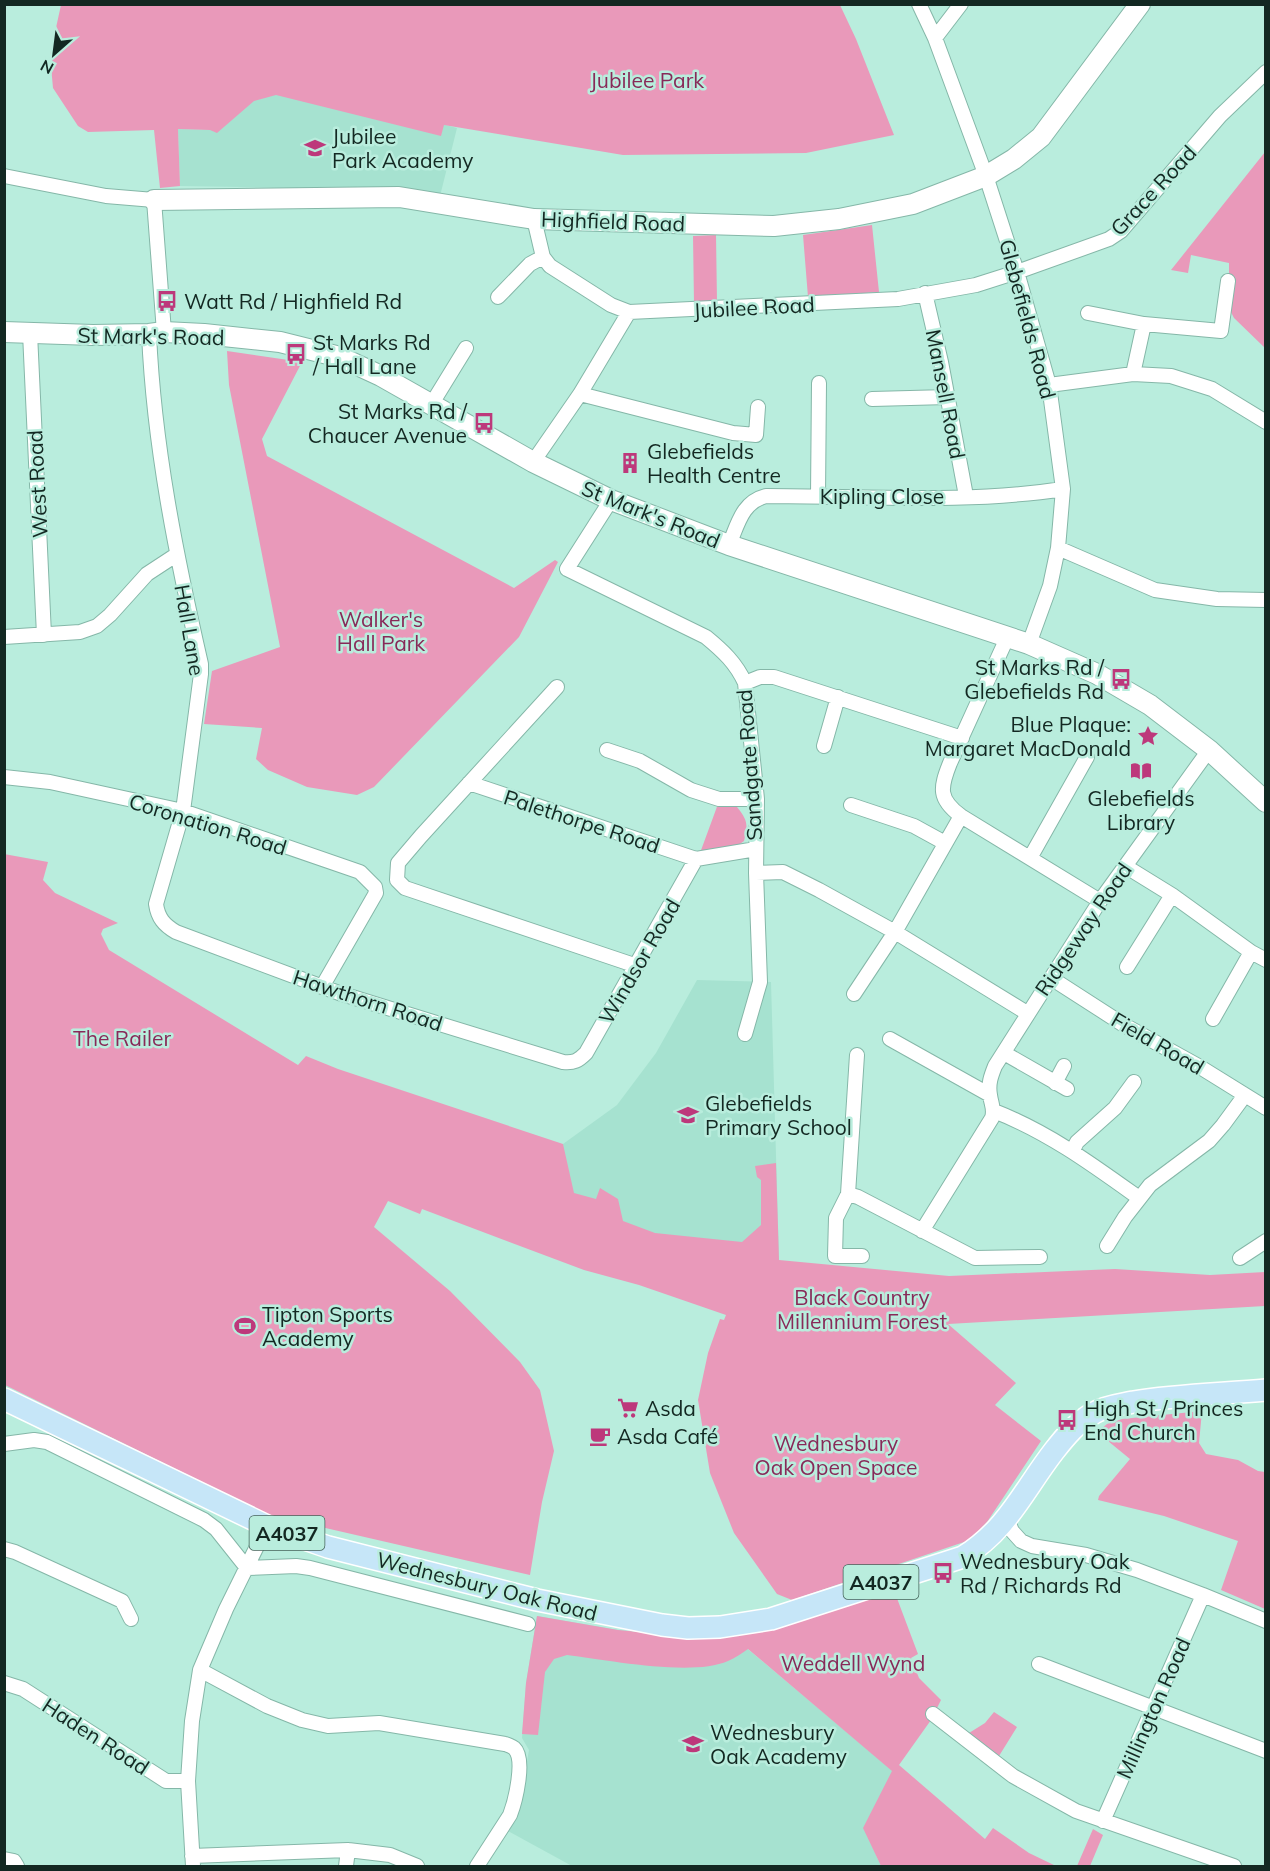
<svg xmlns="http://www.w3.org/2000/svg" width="1270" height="1871" font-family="Mulish,sans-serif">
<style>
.built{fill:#a6e2d0}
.green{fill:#e999ba}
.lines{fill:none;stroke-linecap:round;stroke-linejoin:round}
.street-casing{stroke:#85b7a8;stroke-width:16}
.secondary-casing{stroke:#85b7a8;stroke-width:22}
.primary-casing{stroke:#fff;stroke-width:24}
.street{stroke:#fff;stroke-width:14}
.secondary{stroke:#fff;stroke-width:20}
.primary{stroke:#c6e6f8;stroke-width:21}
.labels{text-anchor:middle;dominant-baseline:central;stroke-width:5;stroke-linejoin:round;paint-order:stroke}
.shield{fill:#b9eddd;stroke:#45635a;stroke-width:1.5}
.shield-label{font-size:20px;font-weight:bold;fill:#132822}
.park-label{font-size:21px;fill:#882958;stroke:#b9eddd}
.poi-label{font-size:21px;fill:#132822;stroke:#b9eddd;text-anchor:start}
.street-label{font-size:21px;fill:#132822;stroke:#b9eddd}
</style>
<rect width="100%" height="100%" fill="#b9eddd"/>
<path class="built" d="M262,78L457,128L440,196L402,190L180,186L178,129L211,130Z
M697,980L771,982L779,1260L608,1226L555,1186L563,1144L617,1105L656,1053Z
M537,1616L618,1630L744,1646L893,1771L864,1828L881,1866H572L508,1831L517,1819L529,1750L522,1738L526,1683Z"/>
<path class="green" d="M61,5H840L856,39L894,135L806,153L623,155L444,125L441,136L276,95L254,101L217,133L210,130L178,129L180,186L160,188L154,130L88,132L78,126L53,88L50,55Z
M1265,152V348L1234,318L1229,308V263L1191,255L1188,273L1171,270Z
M872,225L879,292L808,297L803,235Z
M716,235L717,302L694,303L693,236Z
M227,351L302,362L262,439L267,456L514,588L555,560L558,562L519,637L374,787L357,795L307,787L268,770L256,759L262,728L204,724L212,671L280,647L229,385Z
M718,804L737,807C748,821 748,824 744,841L733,849L700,853Z
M4,854L48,862L43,880L55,893L118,923L103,929L101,934L109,950L298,1065L306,1056L338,1069L563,1144L574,1193L596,1199L600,1188L618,1199L623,1221L655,1233L742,1242L761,1225V1180L757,1177L755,1166L776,1163L779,1260L949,1276L1115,1269L1210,1275L1265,1272V1306L948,1324L1016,1383L995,1405L1041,1441L987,1522L970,1540L792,1600L777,1594L734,1533L710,1473L698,1400L708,1353L720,1319L724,1320L726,1315L639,1285L584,1270L422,1209L420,1214L388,1201L374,1227L450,1291L520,1362L540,1390L554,1451L542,1502L530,1575L269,1515L5,1385Z
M1202,1411L1199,1443L1206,1454L1238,1460L1258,1471L1265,1472V1609L1221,1590L1238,1541L1164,1516L1098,1500L1099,1496L1130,1459L1097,1432L1107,1424L1122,1419Z
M886,1591L895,1593L918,1654L911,1658L919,1678L941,1700L931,1720L899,1765L985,1839L993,1828L1029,1853L1056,1866H881L863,1828L892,1771L748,1649C742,1653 735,1658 728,1661C692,1677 608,1660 567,1655L554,1659L545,1672L538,1735L522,1734L526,1683L537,1616L618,1630L702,1638L756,1632L811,1617Z
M994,1712L1017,1727L999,1756L969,1733L985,1723Z
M1093,1829L1103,1835L1090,1866H1077Z"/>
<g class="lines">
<defs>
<path id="street" d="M919,4L935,38L986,176L1017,272L1049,385L1063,489L1058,548L1050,586L1029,644
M935,38L961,4
M4,176L106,196L154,200L164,332
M534,219L543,257L550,266L611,305L629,312L898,299L976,285L1017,272L1109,239L1121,231L1220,116L1266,72
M925,293L941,362L966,496
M498,297L530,264L543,257
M1088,313L1144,324L1133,374
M1144,324L1221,331L1228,281
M30,333L44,635
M149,334C154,446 176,555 201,664V674L183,811L156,904C158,918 164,925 176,932L339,993L563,1062C574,1063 578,1061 586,1053L696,859
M1049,385L1133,374L1171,376L1212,389L1266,422
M580,394L733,433L756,435L758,407
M872,399L948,397
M431,405L466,348
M533,462L580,394L629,312
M818,496L819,383
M611,500L567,569L706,637C723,651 736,663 745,683L757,799L756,873L760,982L745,1034
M729,545C738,524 742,502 766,496C864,496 967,504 1063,489
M1058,548L1155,590L1217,599L1266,600
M4,637L80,632L97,626L110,615L147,574L176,555
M1007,638L950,763C940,788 938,799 961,816L1100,901
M745,683L760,677H774L962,738
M557,687L421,836L398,863L397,880L405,888L637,966
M824,746L838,697
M607,750L640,761L691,790L719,799H757
M4,777L50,782L183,811L360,872L375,887L376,893L322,987
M469,783L696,859L756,849
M851,805L914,826L945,843
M1030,858L1087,757
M1125,866L1172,895L1251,952L1266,960
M756,873L783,872L819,890L895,932L1027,1013
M1127,967L1172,895
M1051,978L1124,1025L1200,1067L1266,1108
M854,994L895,932L961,816
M1213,1019L1251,952
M890,1039L990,1095
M1004,1053L1067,1089
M1055,1083L1064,1066
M994,1111C1048,1132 1093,1165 1139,1198
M1073,1150L1077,1142L1115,1108L1134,1082
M848,1194L857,1055
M922,1231L992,1118C995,1109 991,1104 990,1095C988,1084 991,1076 995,1066L1100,901L1209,750
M1107,1246L1125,1217L1150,1185L1209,1141L1223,1125L1245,1095
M862,1256H835L836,1218L848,1194L858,1197L975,1258L1040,1257
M1240,1258L1266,1241
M4,1444L34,1440L47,1442L204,1520L216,1529L247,1568L296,1566L310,1568L528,1624
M1007,1519L1012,1531L1021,1541L1032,1546L1086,1555L1137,1570L1203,1595L1266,1621
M4,1549L15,1552L122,1601L131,1619
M1039,1664L1266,1751
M200,1670L267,1706L302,1720L328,1726L379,1723L505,1744C506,1744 513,1747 514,1748C526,1759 515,1802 510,1815L477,1866
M4,1683L23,1689L166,1781H188
M933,1714L1013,1776L1076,1811L1234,1866
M1103,1821L1203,1595
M192,1856L348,1850L390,1855L417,1866
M4,1859L14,1861L17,1866
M193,1866L188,1781L192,1721L200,1670L226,1609L267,1526
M346,1866L348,1850"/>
<path id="secondary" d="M154,200L399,197L534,219L774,226L839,219L913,204L986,176L1014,159L1041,137L1140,4
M4,332L93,335L149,334L164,332L204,334L280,342L340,357L381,376L533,462L611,500L729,545L1029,644L1097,674L1150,705L1209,750L1266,802"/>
<path id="primary" d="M4,1399L267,1526L328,1547L537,1600L662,1625L688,1628L720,1627L771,1619L963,1557C1008,1529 1023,1491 1054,1451C1065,1437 1078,1421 1094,1413C1106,1406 1120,1405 1133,1402C1177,1395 1221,1394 1266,1390"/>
</defs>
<use href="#street" class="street-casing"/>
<use href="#secondary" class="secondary-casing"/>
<use href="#primary" class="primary-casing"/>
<use href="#street" class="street"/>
<use href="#secondary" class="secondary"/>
<use href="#primary" class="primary"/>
</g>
<defs>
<symbol id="school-bare" viewBox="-9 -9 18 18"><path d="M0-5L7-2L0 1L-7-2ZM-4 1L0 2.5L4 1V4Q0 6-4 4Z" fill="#bd387b" stroke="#b9eddd" stroke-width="2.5" paint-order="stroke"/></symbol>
<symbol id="bus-bare" viewBox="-9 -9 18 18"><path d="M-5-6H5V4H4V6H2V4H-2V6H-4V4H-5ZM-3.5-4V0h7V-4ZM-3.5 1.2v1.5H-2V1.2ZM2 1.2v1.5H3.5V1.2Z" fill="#bd387b" stroke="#b9eddd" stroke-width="2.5" paint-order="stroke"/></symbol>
<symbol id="building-bare" viewBox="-9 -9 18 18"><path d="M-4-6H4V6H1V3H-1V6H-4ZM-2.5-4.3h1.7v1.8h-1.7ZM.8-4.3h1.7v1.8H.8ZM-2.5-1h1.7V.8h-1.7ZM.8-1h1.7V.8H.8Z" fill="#bd387b" stroke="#b9eddd" stroke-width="2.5" paint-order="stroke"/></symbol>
<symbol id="sight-bare" viewBox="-9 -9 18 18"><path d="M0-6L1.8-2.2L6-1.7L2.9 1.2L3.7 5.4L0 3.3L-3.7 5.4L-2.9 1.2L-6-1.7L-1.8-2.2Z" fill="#bd387b" stroke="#b9eddd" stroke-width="2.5" paint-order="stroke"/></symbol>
<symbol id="library-bare" viewBox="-9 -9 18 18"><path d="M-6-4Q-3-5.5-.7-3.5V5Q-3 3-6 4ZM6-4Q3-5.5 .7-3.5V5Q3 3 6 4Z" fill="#bd387b" stroke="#b9eddd" stroke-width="2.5" paint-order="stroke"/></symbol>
<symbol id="stadium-bare" viewBox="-9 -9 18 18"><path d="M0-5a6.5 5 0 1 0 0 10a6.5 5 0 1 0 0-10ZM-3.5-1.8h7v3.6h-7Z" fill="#bd387b" stroke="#b9eddd" stroke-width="2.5" paint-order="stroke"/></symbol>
<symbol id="supermarket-bare" viewBox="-9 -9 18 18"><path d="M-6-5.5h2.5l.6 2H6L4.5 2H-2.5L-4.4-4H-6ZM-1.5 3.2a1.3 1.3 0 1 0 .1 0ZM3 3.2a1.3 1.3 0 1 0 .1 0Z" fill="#bd387b" stroke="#b9eddd" stroke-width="2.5" paint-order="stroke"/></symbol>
<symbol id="cafe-bare" viewBox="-9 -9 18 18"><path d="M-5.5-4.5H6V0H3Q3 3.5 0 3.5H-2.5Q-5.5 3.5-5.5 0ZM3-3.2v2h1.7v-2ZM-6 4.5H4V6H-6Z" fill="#bd387b" stroke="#b9eddd" stroke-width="2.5" paint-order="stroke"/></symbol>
</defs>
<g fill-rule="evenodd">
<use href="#school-bare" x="300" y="133" width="30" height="30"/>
<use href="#bus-bare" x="152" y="286" width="30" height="30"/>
<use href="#bus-bare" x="281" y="339" width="30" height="30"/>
<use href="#bus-bare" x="469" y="408" width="30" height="30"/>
<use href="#building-bare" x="615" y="448" width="30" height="30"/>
<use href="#bus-bare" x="1106" y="664" width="30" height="30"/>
<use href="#sight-bare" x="1133" y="721" width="30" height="30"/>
<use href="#library-bare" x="1126" y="756" width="30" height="30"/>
<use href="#school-bare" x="673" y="1100" width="30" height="30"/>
<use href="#stadium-bare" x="230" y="1311" width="30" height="30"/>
<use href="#supermarket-bare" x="613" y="1393" width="30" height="30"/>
<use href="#bus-bare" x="1052" y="1405" width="30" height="30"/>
<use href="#cafe-bare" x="585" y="1421" width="30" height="30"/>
<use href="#bus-bare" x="928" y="1558" width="30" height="30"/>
<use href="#school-bare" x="678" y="1729" width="30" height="30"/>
</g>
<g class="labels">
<g class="shield">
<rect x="249.5" y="1516" width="75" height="34" rx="4.5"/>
<rect x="843.5" y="1565" width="75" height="34" rx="4.5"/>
</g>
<g class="shield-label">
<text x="287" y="1533">A4037</text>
<text x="881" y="1582">A4037</text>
</g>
<g class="park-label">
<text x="647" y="80">Jubilee Park</text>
<text x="381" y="619">Walker's<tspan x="381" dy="24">Hall Park</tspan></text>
<text x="122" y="1038">The Railer</text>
<text x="862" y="1297">Black Country<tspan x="862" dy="24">Millennium Forest</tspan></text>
<text x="836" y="1443">Wednesbury<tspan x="836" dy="24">Oak Open Space</tspan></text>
<text x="853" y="1663">Weddell Wynd</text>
</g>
<g class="poi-label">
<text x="332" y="136">Jubilee<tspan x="332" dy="24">Park Academy</tspan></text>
<text x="184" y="301">Watt Rd / Highfield Rd</text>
<text x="313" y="342">St Marks Rd<tspan x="313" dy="24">/ Hall Lane</tspan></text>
<text x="467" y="411" text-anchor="end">St Marks Rd /<tspan x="467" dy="24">Chaucer Avenue</tspan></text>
<text x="647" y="451">Glebefields<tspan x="647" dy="24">Health Centre</tspan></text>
<text x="1104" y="667" text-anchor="end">St Marks Rd /<tspan x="1104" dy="24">Glebefields Rd</tspan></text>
<text x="1131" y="724" text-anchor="end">Blue Plaque:<tspan x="1131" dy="24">Margaret MacDonald</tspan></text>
<text x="1141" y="798" text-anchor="middle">Glebefields<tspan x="1141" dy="24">Library</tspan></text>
<text x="705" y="1103">Glebefields<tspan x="705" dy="24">Primary School</tspan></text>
<text x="262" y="1314">Tipton Sports<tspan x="262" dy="24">Academy</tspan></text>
<text x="645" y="1408">Asda</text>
<text x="1084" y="1408">High St / Princes<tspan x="1084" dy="24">End Church</tspan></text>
<text x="617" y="1436">Asda Café</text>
<text x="960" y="1561">Wednesbury Oak<tspan x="960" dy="24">Rd / Richards Rd</tspan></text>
<text x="710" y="1732">Wednesbury<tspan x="710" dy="24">Oak Academy</tspan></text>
</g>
<g class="street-label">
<text transform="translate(1153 190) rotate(-47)">Grace Road</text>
<text transform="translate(613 221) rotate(2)">Highfield Road</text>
<text transform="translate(754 307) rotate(-3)">Jubilee Road</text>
<text transform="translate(1028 319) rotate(75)">Glebefields Road</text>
<text transform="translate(151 336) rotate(1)">St Mark's Road</text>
<text transform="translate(946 394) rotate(79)">Mansell Road</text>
<text transform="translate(37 484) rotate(-93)">West Road</text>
<text x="882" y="496">Kipling Close</text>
<text transform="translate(651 514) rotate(22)">St Mark's Road</text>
<text transform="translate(190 630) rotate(80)">Hall Lane</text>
<text transform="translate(749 765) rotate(-94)">Sandgate Road</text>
<text transform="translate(582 821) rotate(18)">Palethorpe Road</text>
<text transform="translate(208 824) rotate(17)">Coronation Road</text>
<text transform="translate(1083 929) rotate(-56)">Ridgeway Road</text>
<text transform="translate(639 961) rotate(-60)">Windsor Road</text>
<text transform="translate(368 1000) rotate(18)">Hawthorn Road</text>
<text transform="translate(1158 1043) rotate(30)">Field Road</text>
<text transform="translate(487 1586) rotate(14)">Wednesbury Oak Road</text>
<text transform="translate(1153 1708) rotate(-66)">Millington Road</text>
<text transform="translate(96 1736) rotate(33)">Haden Road</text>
</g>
</g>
<rect width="1270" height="1871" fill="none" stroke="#132822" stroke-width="12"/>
<g transform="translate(54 54) rotate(208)" stroke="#b9eddd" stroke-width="4.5" paint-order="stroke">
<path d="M0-4.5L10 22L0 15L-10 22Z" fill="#132822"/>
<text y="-9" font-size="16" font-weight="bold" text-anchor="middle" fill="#132822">N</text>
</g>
</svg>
